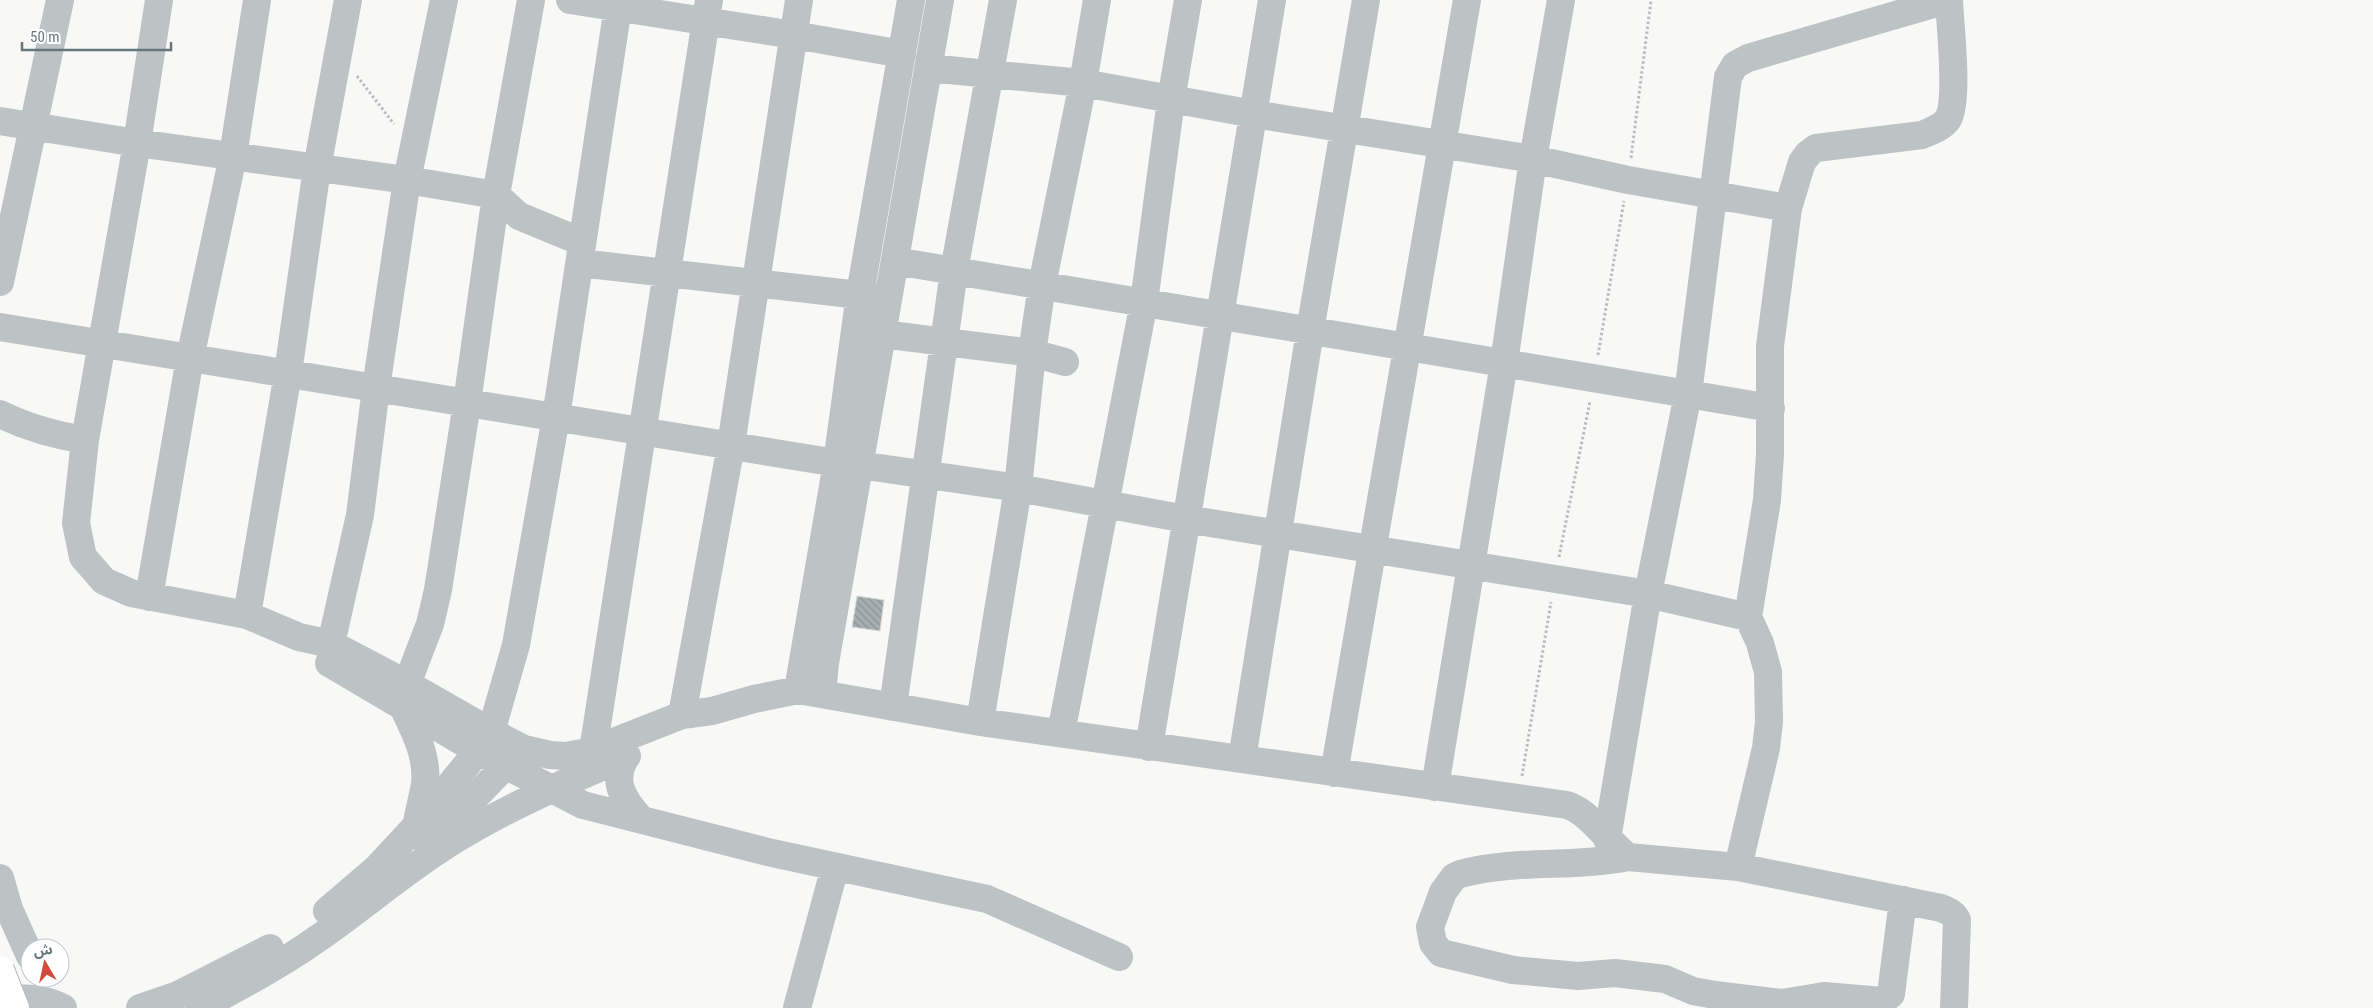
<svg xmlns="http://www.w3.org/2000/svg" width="2373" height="1008" font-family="'Roboto Condensed','Noto Sans Arabic',sans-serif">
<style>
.building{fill:url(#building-back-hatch);stroke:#dad9d8}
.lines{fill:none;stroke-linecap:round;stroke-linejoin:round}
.path{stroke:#b8bcbe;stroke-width:3;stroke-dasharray:2.5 2.5;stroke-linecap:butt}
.minor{stroke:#bdc2c5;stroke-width:28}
.highway-bridge-casing{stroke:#b1b6b8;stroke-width:30;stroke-linecap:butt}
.highway-bridge{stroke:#fff;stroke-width:28}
</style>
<defs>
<pattern id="building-back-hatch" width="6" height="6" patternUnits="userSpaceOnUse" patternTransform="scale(1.25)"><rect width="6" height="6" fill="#a5aeb2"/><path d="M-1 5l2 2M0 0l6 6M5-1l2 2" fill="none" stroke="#8a9296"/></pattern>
</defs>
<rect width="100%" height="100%" fill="#f8f8f6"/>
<path class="building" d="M857,596L884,600L880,631L852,627Z"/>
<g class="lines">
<path class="path" d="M357,76L394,124
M1631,158L1651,0
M1598,355L1624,201
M1559,557L1590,401
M1522,776L1551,602"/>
<path class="minor" d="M159,0L137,143L85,440L76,523L83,557L104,581L131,593L247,615L299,637L331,644L407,684L491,732L524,749L550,755L565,756L588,752L682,715L712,711L754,699L798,690L980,722L1567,805C1591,813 1608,842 1628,857L1738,867L1941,908C1948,911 1954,913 1957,920L1954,1008
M570,0L794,35L902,54
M928,68L1083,83L1254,114L1533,159L1628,180L1788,208
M0,121L137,143L407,180L496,195L519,216L582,242
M895,261L1771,408
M580,263L877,297
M0,282L60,0
M0,327L837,463
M882,334L1032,353L1065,362
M0,414C28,428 54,435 85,440
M859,465L1018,488L1186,519L1648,594L1748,617
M149,597L190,358L233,156L257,0
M247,615L288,373L317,168L348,0
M331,644L360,515L376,388L407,180L444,0
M329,663L478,751L583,805L772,853L987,899L1119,957
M407,684L430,624L438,590L467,403L496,195L531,0
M798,690L837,463L860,294L911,0
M822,693L825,663L940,0
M402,705C414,730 428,755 425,784C423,797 419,810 417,823
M893,707L954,271L1003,0
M682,715L731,445L799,0
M980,722L1018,488L1032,353L1042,285L1083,83L1097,0
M491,732L516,645L556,417L619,0
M1061,733L1144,302L1171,100L1188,0
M1149,747L1272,0
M593,751L709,0
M626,757C611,780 623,800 640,818
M1242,759L1310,331L1366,0
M1334,773L1467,0
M1435,787L1504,363L1533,159L1561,0
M1607,839L1648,594L1688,394L1728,77L1735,65L1748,58L1947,0
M428,846L506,765L513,749
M1628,857C1573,868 1515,859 1460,874L1454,877L1443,892L1430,927L1433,943L1441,953L1513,970L1578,976L1615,973L1665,979L1693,991L1715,995L1782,1003L1824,996L1883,1001L1891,994L1903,900
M1738,867L1766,748L1769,722L1768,672L1760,643L1748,617L1767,500L1770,454V346L1788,208L1802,162L1808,154L1816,148L1922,135C1931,131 1943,127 1948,119C1959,100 1950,25 1949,0
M0,878L9,909L30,956
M327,911L376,869L416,826L478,751L482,735
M0,1002C21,996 44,998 63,1008
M140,1008L178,995L270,948
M199,1008C240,987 282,964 320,937C366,905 408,868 456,839C510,806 568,781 627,756
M797,1008L835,867"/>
<defs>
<path id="highway-bridge" d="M0,970L15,1008"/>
</defs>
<use href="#highway-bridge" class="highway-bridge-casing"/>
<use href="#highway-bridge" class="highway-bridge"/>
</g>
<g transform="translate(45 963) rotate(351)"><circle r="24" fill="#ffffff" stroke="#c2c8cb"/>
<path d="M0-4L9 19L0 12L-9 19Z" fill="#d14b3d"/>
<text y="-8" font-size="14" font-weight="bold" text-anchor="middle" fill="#66767d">ش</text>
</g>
<path d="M22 42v8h149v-8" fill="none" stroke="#66767d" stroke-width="2.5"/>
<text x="30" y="42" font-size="15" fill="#66767d" stroke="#ffffff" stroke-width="4" paint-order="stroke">50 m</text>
</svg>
